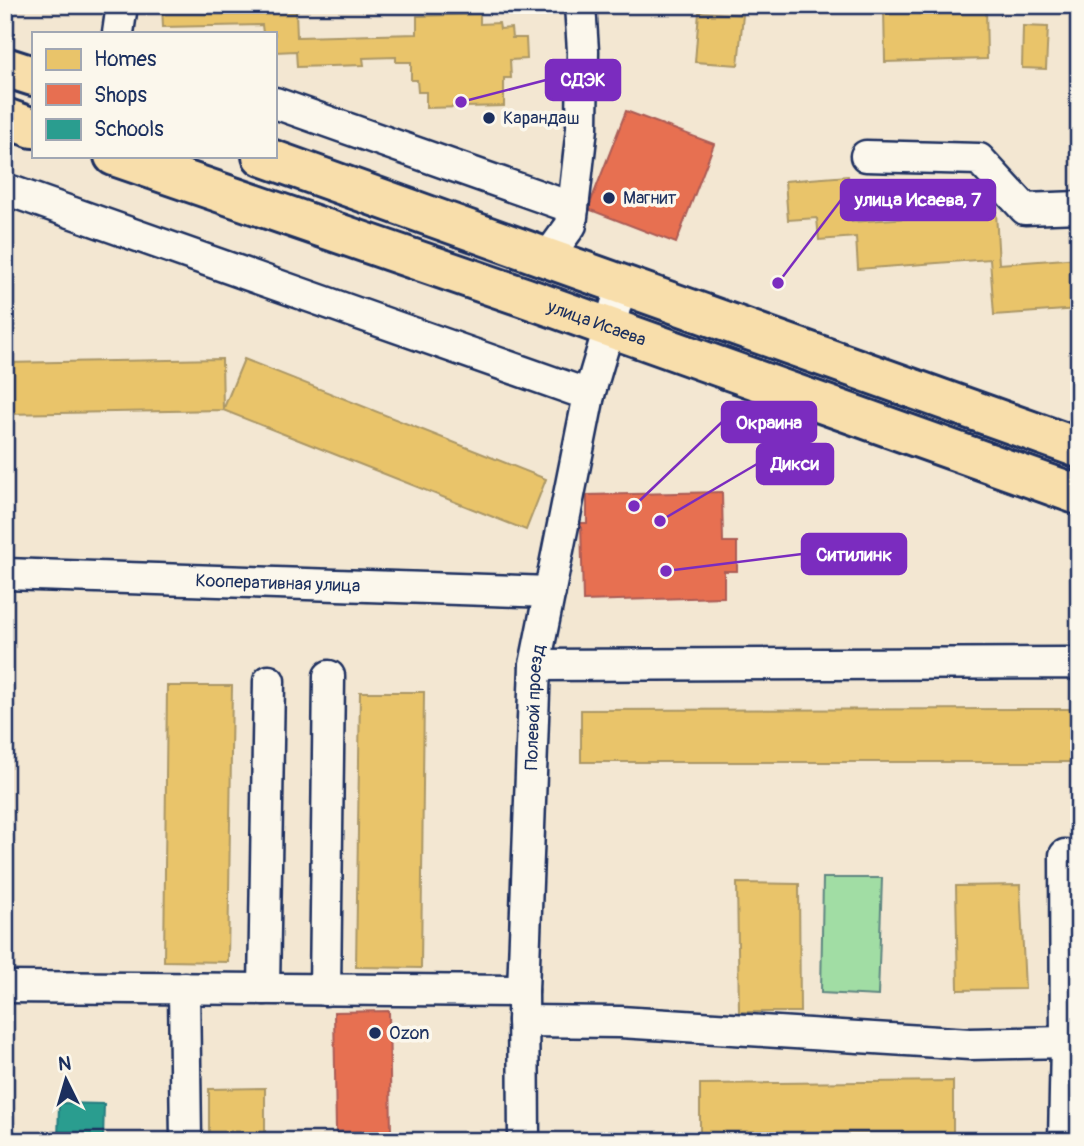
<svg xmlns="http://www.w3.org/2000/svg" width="1084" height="1146" font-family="Pangolin,sans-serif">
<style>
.green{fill:#a1dda4;stroke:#5e8681;stroke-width:2}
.homes{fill:#e9c46a;stroke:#ab9766;stroke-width:2}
.shops{fill:#e76f51;stroke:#aa5c55;stroke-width:2}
.schools{fill:#2a9d8f;stroke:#267c80;stroke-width:2}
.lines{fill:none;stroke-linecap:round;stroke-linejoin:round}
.minor-casing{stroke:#1b2f5e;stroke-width:35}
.major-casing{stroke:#1b2f5e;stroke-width:44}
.minor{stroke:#fbf7ec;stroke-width:30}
.major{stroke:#f8deab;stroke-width:38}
.poi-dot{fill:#1b2f5e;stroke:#fbf7ec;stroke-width:2.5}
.labels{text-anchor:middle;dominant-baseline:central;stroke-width:7;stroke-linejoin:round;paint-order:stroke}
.poi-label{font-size:18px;fill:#1b2f5e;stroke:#fbf7ec;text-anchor:start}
.street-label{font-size:18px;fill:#1b2f5e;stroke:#fbf7ec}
.leader{fill:none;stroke:#7b2cbf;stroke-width:2.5}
.callout-dot{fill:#7b2cbf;stroke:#fbf7ec;stroke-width:2.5}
.callout{fill:#7b2cbf;stroke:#7b2cbf;stroke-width:2.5}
.callout-label{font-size:19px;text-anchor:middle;font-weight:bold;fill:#fff}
</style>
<rect width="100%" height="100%" fill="#f3e7d2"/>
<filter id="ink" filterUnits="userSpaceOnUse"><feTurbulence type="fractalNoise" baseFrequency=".0143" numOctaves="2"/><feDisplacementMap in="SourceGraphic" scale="14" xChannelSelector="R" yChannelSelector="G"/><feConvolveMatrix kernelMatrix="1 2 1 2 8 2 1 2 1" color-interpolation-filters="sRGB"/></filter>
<g filter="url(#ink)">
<path class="green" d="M823,878H882L878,996L821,993Z"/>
<path class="homes" d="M162,5H263V12L296,11L297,37L417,34V16L480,14V24L499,23L500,29L511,28L512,38H526L527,59L510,60L511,78H504V106L426,108V92H418L417,80H411V62H396V57L363,58L364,65L297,67L296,51L275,52V33H263L262,25L163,27Z
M986,5L987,59L885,62L884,8Z
M699,12L743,15L738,65L695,62Z
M1023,26L1048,27L1046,69L1022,68Z
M848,176L852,222L996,212L999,264L1079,258V309L994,315L990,259L858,269L856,237L819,240L817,218L788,220L785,181Z
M222,359L223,410L5,414V363Z
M244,359L546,479L526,530L223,410Z
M167,686H232L228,962L164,961Z
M360,692H424L421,968L356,967Z
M1068,709H1079V762H581V710Z
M737,883L799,884L800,1012H739Z
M1020,885L1025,989L958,990L956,886Z
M953,1081V1132L700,1135V1084Z
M265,1088V1141H209V1089Z"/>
<path class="shops" d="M626,111L714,144L676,243L588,209Z
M722,492L723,542H737V571H724V597L583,601L581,523H587V495Z
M389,1011L391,1132H336L334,1012Z"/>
<path class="schools" d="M59,1103L104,1104L103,1141H58Z"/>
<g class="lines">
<defs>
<g id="minor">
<path d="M118,33L122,5"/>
<path d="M275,103L573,208"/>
<path d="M866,156L979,159L1025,209L1079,207"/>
<path d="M5,189L589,395"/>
<path d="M547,258L571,225L573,208L582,128L583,51L580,5"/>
<path id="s1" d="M5,574L550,592"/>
<path d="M535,665L1068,663L1079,665"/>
<path d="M5,987L523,991"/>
<path d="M184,988L186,1141"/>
<path d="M264,989L269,681"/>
<path d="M325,990L329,676"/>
<path d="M523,1021L620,1022L970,1044L1066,1042"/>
<path id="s2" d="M524,1141L523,991L535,665L589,395L622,284"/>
<path d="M1064,1141L1066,1042L1065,855"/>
</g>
<g id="major">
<path d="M5,67L33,76"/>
<path d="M5,118L33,128"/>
<path id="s3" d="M114,156L524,297L1079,495"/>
<path d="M262,156L1079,448"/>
</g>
</defs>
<use href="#minor" class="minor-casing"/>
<use href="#major" class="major-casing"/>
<use href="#minor" class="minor"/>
<use href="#major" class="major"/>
</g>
</g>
<g class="poi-dot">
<circle cx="489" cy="118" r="7"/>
<circle cx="609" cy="198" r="7"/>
<circle cx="375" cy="1033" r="7"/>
</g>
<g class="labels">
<g class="poi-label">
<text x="503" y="118">Карандаш</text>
<text x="623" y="198">Магнит</text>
<text x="389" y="1033">Ozon</text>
</g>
<g class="street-label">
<text stroke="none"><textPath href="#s3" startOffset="511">улица Исаева</textPath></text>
<text stroke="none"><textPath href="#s1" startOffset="273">Кооперативная улица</textPath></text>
<text stroke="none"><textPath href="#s2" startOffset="434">Полевой проезд</textPath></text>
</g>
</g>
<path class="leader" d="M461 102L546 80M778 283L841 200M634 506L722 422M660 521L757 464M666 571L802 554"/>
<g class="callout-dot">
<circle cx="461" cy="102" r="7"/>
<circle cx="778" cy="283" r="7"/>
<circle cx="634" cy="506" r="7"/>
<circle cx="660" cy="521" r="7"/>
<circle cx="666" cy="571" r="7"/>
</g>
<g class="callout">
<rect x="546" y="60" width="74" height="40" rx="7"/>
<rect x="841" y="180" width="154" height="40" rx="7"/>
<rect x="722" y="402" width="94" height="40" rx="7"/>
<rect x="757" y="444" width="76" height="40" rx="7"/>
<rect x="802" y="534" width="104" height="40" rx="7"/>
</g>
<g class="callout-label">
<text x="583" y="86">СДЭК</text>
<text x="918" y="206">улица Исаева, 7</text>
<text x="769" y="429">Окраина</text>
<text x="795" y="470">Дикси</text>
<text x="854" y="561">Ситилинк</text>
</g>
<rect width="1084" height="1146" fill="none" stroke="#fbf7ec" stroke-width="28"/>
<rect x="14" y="14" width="1056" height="1118" fill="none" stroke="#1b2f5e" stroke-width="2.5" filter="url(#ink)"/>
<rect x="32" y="32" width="245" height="126" fill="#fbf7ec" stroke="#a1a7b3" stroke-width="2"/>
<rect x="46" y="49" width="35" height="21" fill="#e9c46a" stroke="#a1a7b3" stroke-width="2"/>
<text x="94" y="66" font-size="21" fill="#1b2f5e">Homes</text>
<rect x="46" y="84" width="35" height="21" fill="#e76f51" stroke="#a1a7b3" stroke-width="2"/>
<text x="94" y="102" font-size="21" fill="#1b2f5e">Shops</text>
<rect x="46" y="119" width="35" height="21" fill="#2a9d8f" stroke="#a1a7b3" stroke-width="2"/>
<text x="94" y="136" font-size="21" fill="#1b2f5e">Schools</text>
<g transform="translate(66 1080) rotate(355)" stroke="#fbf7ec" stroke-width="5" paint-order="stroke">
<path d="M0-5L12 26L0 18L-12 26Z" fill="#1b2f5e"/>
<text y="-10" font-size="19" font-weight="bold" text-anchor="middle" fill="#1b2f5e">N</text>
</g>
</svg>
